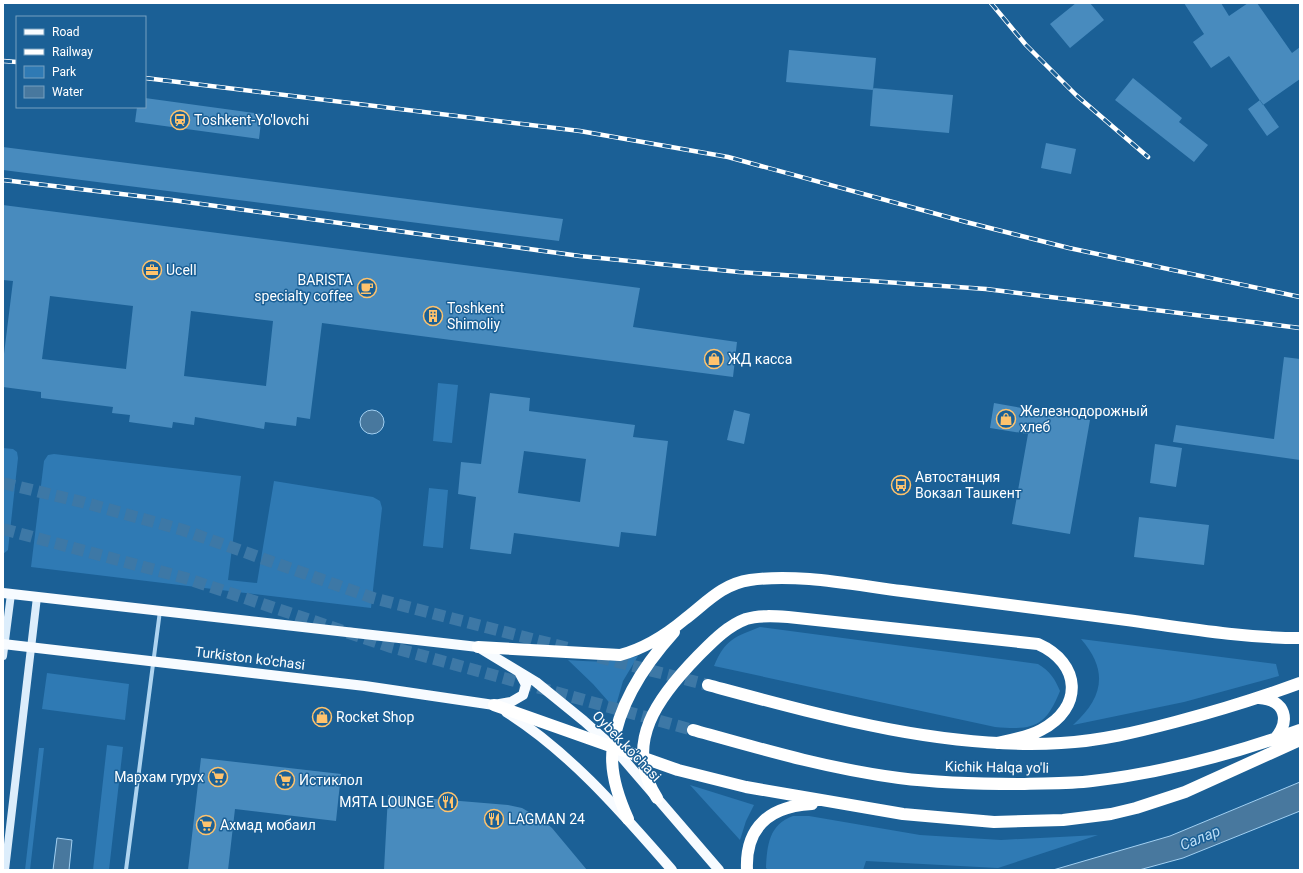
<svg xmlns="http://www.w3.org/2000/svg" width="1303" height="873" font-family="Roboto,sans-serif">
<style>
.green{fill:#2f7ab4}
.water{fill:#48789e;stroke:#a2d0f2}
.building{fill:#488bbe;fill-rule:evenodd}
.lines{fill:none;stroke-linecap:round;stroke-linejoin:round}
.highway-tunnel{stroke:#3d78a6;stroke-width:12;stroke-dasharray:12 6;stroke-linecap:butt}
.street{stroke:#aed4f0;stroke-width:4}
.secondary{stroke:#dcedfb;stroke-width:8}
.primary{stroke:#f7fbff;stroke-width:10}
.highway{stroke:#fff;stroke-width:12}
.rail-casing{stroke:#fff;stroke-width:4.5}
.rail{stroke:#1b6096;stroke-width:3;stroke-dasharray:9;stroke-linecap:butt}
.labels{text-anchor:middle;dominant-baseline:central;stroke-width:3;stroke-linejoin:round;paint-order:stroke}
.poi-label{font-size:14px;fill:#fff;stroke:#1b6096;text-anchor:start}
.street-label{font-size:14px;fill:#fff;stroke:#1b6096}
.water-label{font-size:15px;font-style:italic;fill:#bbddf6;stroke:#1b6096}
</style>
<rect width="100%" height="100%" fill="#1b6096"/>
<path class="green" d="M438,383L458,385L452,443L433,441Z
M3,448L13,449L17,452L18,458L8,550L3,554Z
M54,454L241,476L228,580L257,583L274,481L373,497L380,501L382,508L371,608L31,567L44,461L48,455Z
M429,488L448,490L443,548L423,546Z
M760,627L1038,664C1050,671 1055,679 1060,691C1045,728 1033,730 995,727L714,666C725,639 735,637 760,627Z
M1081,639L1276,664L1279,676L1184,702L1073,725C1103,698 1109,671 1081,639Z
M638,656L623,681L615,709L593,684L568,660C592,662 615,663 638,656Z
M47,673L129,684L125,720L42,709Z
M107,745L123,747L109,870H93Z
M39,748H44L30,870H25Z
M690,785L754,805L746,821L740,840Z
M793,816H809L920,835L1001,840L1098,835L998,868L866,861L863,870H768L766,868C767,846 769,824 793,816Z"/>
<path class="water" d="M360 422a12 12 0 1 1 24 0a12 12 0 1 1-24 0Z
M1300,782V811L1183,858L1139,870H1053L1170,836Z
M57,838L72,840L69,870H53Z"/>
<path class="building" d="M1076,3H1090L1104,20L1070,48L1050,24Z
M1184,3H1221L1229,16L1248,3H1257L1292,53L1300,47V79L1263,105L1229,56L1211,68L1193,42L1204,34Z
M789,50L876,58L873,90L786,82Z
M1133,78L1182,118L1179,122L1208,145L1194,162L1115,100Z
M873,88L953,95L949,133L870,126Z
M145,98L262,114L259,139L135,122L137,107H145Z
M1260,100L1279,127L1267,136L1248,109Z
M1046,143L1076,149L1071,174L1041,168Z
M3,147L431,202L563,219L559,241L3,170Z
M3,205L640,288L633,327L737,342L733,377L322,323L310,419L297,417L296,426L265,422L264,429L195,417L194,425L173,422L172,428L129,422L130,415L112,413L113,407L41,398V392L3,387V362L13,281L3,280ZM50,296L133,306L126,369L42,359ZM191,311L273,321L266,386L184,376Z
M1284,357L1300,359V460L1173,442L1176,425L1274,439Z
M490,393L530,398L529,411L635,425L633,437L668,441L656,536L621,532L619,547L514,533L511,554L470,549L476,497L458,494L461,462L481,464ZM524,451L586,459L580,502L518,493Z
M994,403L1090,420L1070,534L1012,524L1028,434L990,428Z
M734,410L750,414L744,444L727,440Z
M1155,444L1182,448L1176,487L1150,483Z
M1139,517L1209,525L1204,565L1134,557Z
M201,758L341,774L336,821L235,809L228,870H188Z
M388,795L508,805L522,808L541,819L552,828L587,870H384Z"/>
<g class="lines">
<path class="highway-tunnel" d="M3,483L82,502L183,530L373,598L571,649
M3,529L185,578L391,647L693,730
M598,657L708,685"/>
<path class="street" d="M126,870L160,611"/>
<path class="secondary" d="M3,656L11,594
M5,870L37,597"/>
<path class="primary" d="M3,593L478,647L536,682L584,721L613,747L719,870
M3,644L365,686L494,705L511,702L523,695L526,685L519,672
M506,712C571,753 622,813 672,870"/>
<path class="highway" d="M478,647L620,655C643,649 667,634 685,619C706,603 722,584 750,580C798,573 854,585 902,591C977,600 1052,610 1127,620C1185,628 1242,638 1300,638
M708,685C820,715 944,750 1061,743C1100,741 1137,732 1175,722C1217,711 1259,698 1300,683
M1259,698C1286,700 1291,721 1274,740
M494,705L678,770L746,787L903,814L994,822L1063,820L1111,814L1136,808L1185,792L1300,740
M693,730C761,749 829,769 899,778C939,783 980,784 1020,784C1044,783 1068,784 1092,781C1162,773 1233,754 1300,730
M657,798C622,743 659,696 698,656C712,642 727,626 746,619C759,615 774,616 788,617L1038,644C1081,663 1084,708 1041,730C1028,737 1012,740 997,743
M628,819C618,797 609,771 613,746C619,703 646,663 674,632
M747,870C745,826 771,806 812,804"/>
<defs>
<path id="rail" d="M991,3L1026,45L1076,95L1148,157
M3,61L17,62
M145,78L580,131L728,157L966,222L1069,248L1300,297
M3,180L172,200L580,256L739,272L986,289L1300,328"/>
</defs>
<use href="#rail" class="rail-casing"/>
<use href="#rail" class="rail"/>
</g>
<defs>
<symbol id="station-ring" viewBox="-11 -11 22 22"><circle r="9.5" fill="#1b6096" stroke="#ffc36d" stroke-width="1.5"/><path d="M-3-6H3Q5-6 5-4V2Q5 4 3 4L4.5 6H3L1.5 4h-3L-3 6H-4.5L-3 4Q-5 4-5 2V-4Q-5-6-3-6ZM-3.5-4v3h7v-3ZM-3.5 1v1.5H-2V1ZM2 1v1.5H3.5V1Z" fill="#ffc36d"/></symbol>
<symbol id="office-ring" viewBox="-11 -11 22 22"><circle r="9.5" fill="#1b6096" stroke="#ffc36d" stroke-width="1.5"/><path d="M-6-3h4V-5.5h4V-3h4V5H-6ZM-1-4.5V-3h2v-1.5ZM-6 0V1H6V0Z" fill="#ffc36d"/></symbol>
<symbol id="cafe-ring" viewBox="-11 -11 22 22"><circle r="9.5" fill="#1b6096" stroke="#ffc36d" stroke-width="1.5"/><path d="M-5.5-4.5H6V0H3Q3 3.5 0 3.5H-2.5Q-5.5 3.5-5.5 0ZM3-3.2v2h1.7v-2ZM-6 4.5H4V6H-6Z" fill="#ffc36d"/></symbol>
<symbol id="building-ring" viewBox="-11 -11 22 22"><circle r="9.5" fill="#1b6096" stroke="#ffc36d" stroke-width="1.5"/><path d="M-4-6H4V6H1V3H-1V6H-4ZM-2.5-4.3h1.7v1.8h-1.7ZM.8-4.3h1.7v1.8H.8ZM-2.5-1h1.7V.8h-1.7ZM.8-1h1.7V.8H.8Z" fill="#ffc36d"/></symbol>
<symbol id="shop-ring" viewBox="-11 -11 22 22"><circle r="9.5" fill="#1b6096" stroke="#ffc36d" stroke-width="1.5"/><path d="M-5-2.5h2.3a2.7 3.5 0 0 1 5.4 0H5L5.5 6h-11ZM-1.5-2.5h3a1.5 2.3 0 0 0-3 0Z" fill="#ffc36d"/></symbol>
<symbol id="bus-ring" viewBox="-11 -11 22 22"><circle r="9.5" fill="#1b6096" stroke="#ffc36d" stroke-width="1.5"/><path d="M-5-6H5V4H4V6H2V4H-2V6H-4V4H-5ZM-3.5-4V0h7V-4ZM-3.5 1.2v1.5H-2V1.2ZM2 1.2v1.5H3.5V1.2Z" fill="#ffc36d"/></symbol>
<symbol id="supermarket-ring" viewBox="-11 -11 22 22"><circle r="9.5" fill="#1b6096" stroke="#ffc36d" stroke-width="1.5"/><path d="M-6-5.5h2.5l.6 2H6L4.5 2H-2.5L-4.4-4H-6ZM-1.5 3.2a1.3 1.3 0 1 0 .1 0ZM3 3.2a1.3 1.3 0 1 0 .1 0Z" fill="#ffc36d"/></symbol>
<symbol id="restaurant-ring" viewBox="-11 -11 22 22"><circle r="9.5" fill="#1b6096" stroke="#ffc36d" stroke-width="1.5"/><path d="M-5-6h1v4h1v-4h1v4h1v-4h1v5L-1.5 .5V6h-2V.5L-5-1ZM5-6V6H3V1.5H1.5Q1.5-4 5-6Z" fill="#ffc36d"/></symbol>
</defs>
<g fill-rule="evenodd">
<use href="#station-ring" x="169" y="109" width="22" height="22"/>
<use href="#office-ring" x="141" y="259" width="22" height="22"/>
<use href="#cafe-ring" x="356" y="277" width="22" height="22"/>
<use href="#building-ring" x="422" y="305" width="22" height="22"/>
<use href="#shop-ring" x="703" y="348" width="22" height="22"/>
<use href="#shop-ring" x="995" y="408" width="22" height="22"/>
<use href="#bus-ring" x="890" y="474" width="22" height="22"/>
<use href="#shop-ring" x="311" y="706" width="22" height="22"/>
<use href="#supermarket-ring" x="207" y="766" width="22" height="22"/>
<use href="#supermarket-ring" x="274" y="769" width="22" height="22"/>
<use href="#restaurant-ring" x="437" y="791" width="22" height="22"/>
<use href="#restaurant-ring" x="483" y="808" width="22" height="22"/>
<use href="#supermarket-ring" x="195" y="814" width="22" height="22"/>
</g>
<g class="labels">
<g class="poi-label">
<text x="194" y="120">Toshkent-Yo'lovchi</text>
<text x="166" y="270">Ucell</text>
<text x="353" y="280" text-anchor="end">BARISTA<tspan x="353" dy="16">specialty coffee</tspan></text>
<text x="447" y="308">Toshkent<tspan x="447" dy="16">Shimoliy</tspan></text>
<text x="728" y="359">ЖД касса</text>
<text x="1020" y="411">Железнодорожный<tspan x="1020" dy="16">хлеб</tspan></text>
<text x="915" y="477">Автостанция<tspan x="915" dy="16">Вокзал Ташкент</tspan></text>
<text x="336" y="717">Rocket Shop</text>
<text x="204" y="777" text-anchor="end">Мархам гурух</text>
<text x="299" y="780">Истиклол</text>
<text x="434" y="802" text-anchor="end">МЯТА LOUNGE</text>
<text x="508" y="819">LAGMAN 24</text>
<text x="220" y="825">Ахмад мобаил</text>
</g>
<g class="street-label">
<text transform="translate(250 658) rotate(7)">Turkiston ko'chasi</text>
<text transform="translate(627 746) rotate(46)">Oybek ko'chasi</text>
<text transform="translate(997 767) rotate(1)">Kichik Halqa yo'li</text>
</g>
<g class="water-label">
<text transform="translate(1200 838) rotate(-22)">Салар</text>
</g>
</g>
<rect width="1303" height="873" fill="none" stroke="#ffffff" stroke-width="8"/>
<rect x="16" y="16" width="130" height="92" fill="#1b6096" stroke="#76a0c0"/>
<rect x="24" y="29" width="20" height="6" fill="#f7fbff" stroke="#76a0c0"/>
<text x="52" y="36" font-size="12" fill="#ffffff">Road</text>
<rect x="24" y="49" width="20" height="6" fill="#ffffff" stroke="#76a0c0"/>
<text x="52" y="56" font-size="12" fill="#ffffff">Railway</text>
<rect x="24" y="66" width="20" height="12" fill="#2f7ab4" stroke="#76a0c0"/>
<text x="52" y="76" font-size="12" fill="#ffffff">Park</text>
<rect x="24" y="86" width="20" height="12" fill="#48789e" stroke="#76a0c0"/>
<text x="52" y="96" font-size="12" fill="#ffffff">Water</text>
</svg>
